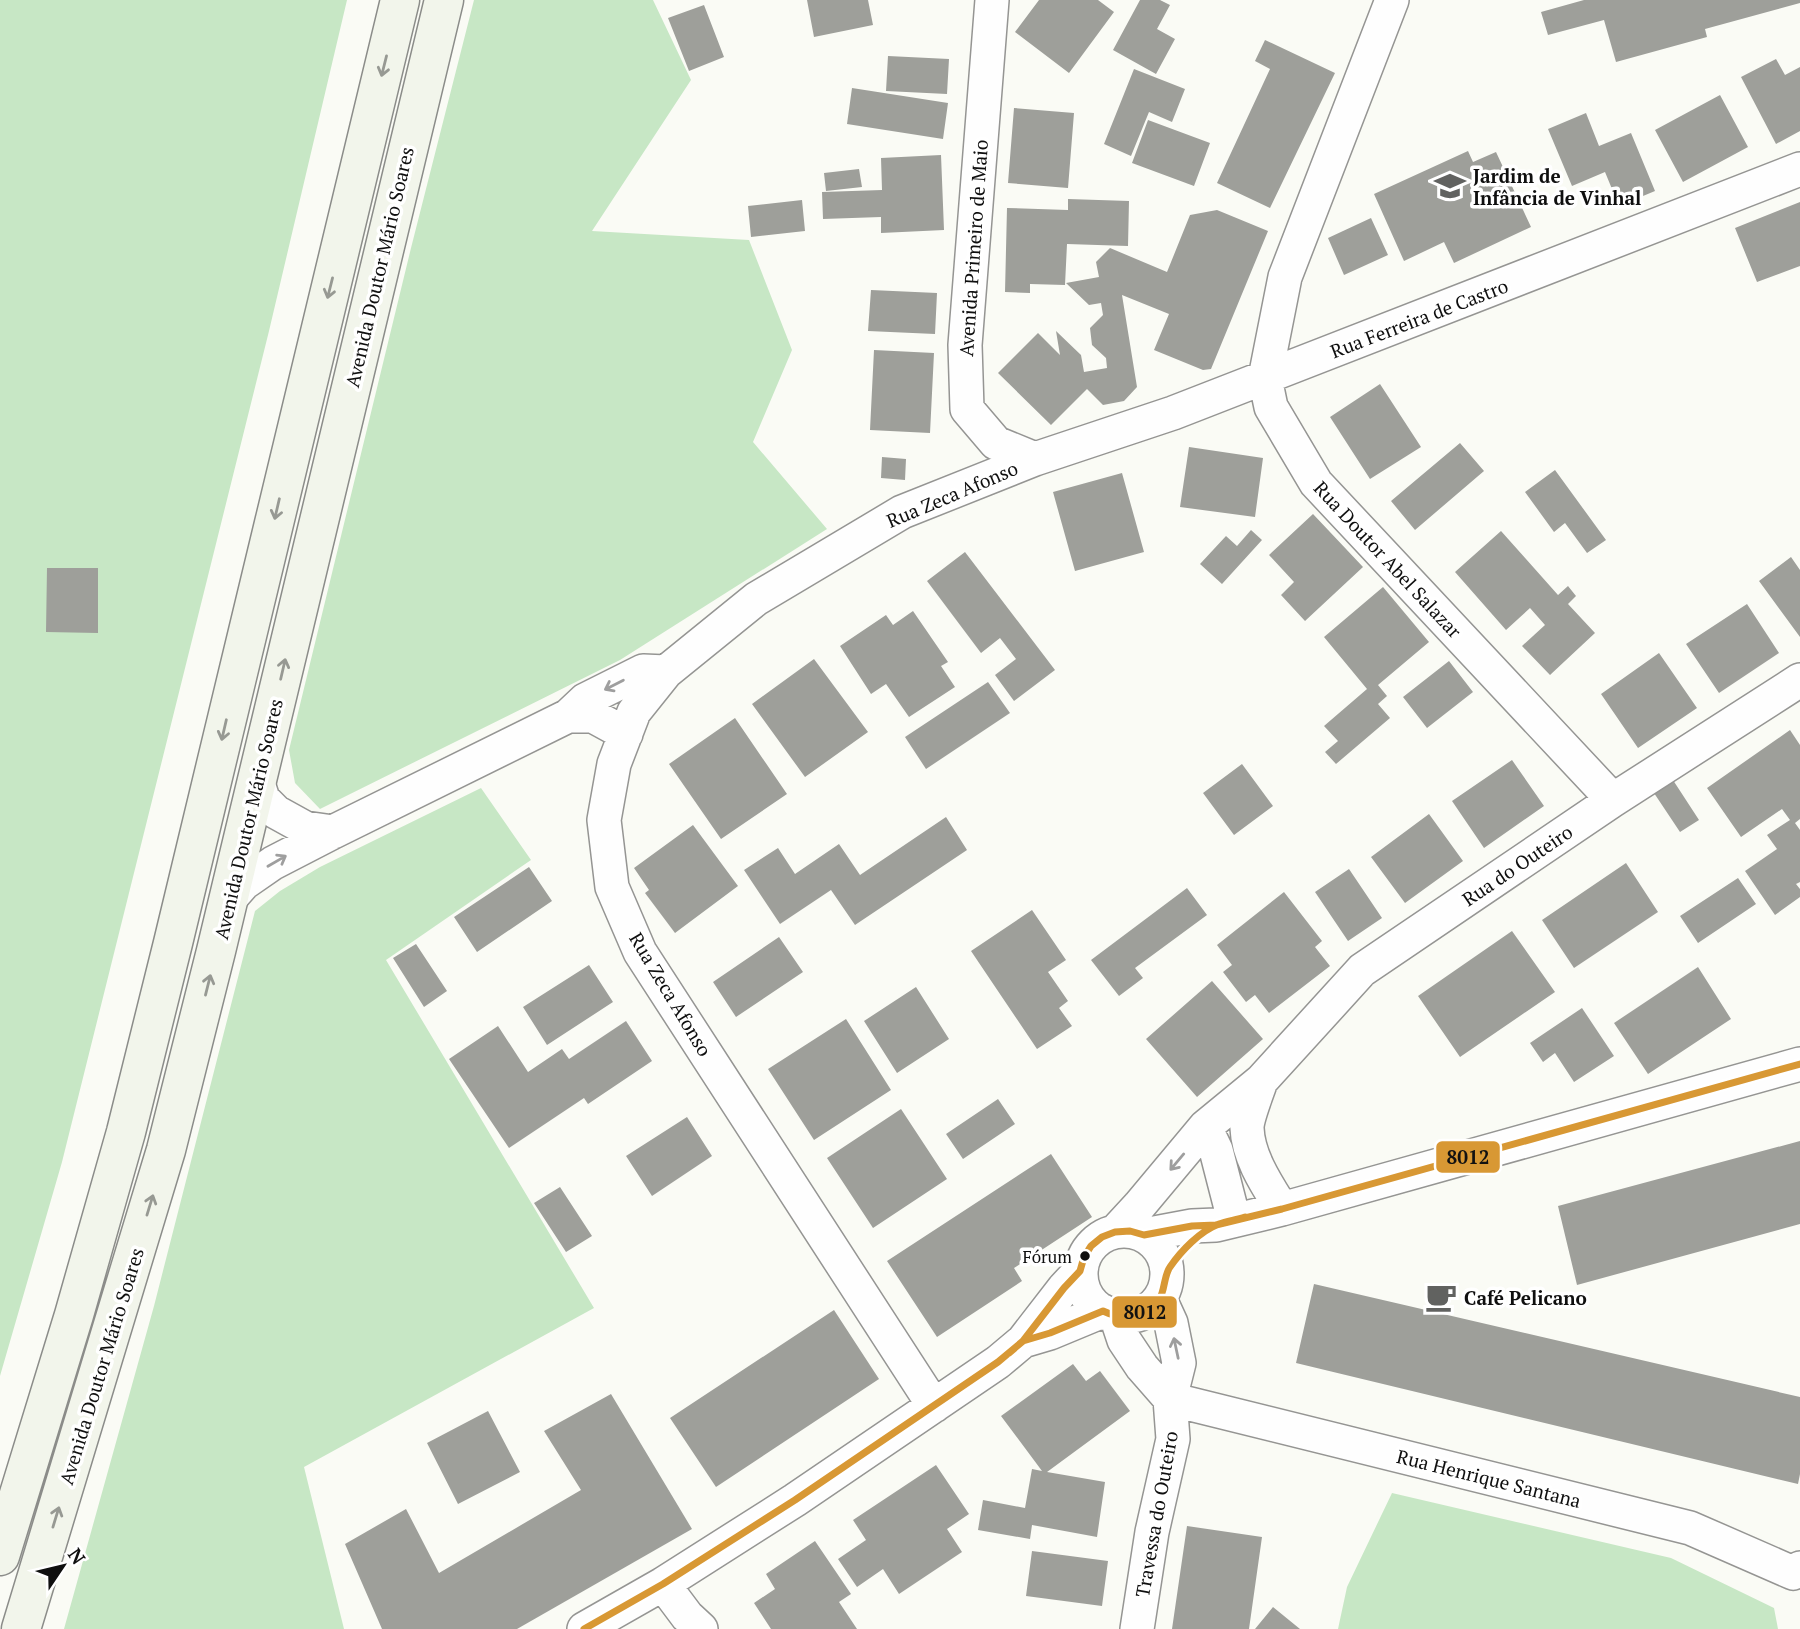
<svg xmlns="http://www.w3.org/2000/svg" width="1800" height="1629" font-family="'PT Serif',serif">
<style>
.forest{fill:#c7e7c5}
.building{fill:#9e9f9a}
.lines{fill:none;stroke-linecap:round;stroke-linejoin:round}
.minor-casing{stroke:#959593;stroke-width:36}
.secondary-casing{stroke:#8b8c89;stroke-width:41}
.minor{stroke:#fefefe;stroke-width:33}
.secondary{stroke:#f2f5eb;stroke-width:38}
.bus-1-casing{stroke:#fff;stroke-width:12}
.bus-1{stroke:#d89834;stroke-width:7}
.oneway{stroke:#979993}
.oneway2{stroke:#9e9e9e}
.bus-dot{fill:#0f0f0f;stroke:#fff;stroke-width:2.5}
.labels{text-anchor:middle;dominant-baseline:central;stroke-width:7;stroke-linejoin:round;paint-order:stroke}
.bus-label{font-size:17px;fill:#0f0f0f;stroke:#fff;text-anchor:end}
.poi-label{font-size:19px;font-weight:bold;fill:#0f0f0f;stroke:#fff;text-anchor:start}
.street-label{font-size:19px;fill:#0f0f0f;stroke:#fff}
.line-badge{stroke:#fff;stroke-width:2.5}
.pale-badge-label{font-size:19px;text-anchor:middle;font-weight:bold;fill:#111}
</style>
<rect width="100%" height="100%" fill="#fafbf5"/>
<path class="forest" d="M0,0H347L269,331L62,1162L0,1376Z
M474,0H653L691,80L592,231L749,240L792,350L753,442L827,529L620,660L320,809L295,783L289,750L411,248Z
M481,788L531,860L386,960L594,1308L304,1467L344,1629H64L154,1306L255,911L280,891L320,867Z
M1392,1493L1671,1558L1774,1608L1778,1629H1338L1347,1587Z"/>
<path class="building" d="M807,0H868L873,25L814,37Z
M1039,0H1098L1114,12L1069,73L1015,32Z
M1140,0H1160L1170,5L1157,29L1175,39L1156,74L1113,50Z
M1584,0H1800V3L1705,29L1707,37L1616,62L1604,20L1548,35L1541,12Z
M704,5L724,57L689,71L668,18Z
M1265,40L1335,73L1270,208L1217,183L1270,69L1255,61Z
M888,56L949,59L947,94L886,91Z
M1776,59L1785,75L1800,67V131L1776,144L1741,77Z
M1134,69L1185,89L1172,122L1149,112L1131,156L1104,144Z
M852,88L948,103L943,139L847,124Z
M1720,95L1748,147L1683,182L1655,130Z
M1014,108L1074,113L1068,188L1008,183Z
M1586,113L1599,146L1631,133L1655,191L1619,206L1605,172L1572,186L1548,129Z
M1148,120L1210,143L1194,186L1132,163Z
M1468,151L1473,162L1496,152L1531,227L1454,263L1444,242L1404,261L1374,194Z
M941,155L944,230L881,233V217L823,219L822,192L882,190L881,158Z
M859,169L862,187L826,191L824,173Z
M1068,199L1129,201L1128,246L1067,244L1065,285L1030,284V293L1005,292L1007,208L1068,210Z
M802,200L805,231L751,237L748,206Z
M1800,202V266L1757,282L1735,228Z
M1217,210L1268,231L1211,369L1203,370L1154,350L1169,314L1122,295L1137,387L1124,401L1103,405L1087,389L1051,425L998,373L1038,333L1060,355L1056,331L1081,355L1084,372L1107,368L1106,358L1092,345L1090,328L1103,315L1101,303L1089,305L1066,283L1099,277L1096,262L1110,248L1167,272L1190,215Z
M1371,218L1388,255L1344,275L1328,238Z
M871,290L937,293L935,334L868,331Z
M874,350L934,353L930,433L870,430Z
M1380,384L1421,447L1370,479L1330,417Z
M1460,443L1484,471L1415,530L1391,501Z
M1189,447L1263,458L1255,517L1180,507Z
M882,457L906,459L905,480L881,478Z
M1555,470L1606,540L1587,553L1565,523L1554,532L1525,492Z
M1122,473L1144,552L1075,571L1053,492Z
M1313,514L1363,567L1305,621L1281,595L1294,582L1269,555Z
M1251,530L1262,540L1222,584L1200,564L1226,536L1237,546Z
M1501,531L1558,595L1568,586L1576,596L1568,604L1595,633L1550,675L1522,646L1545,625L1530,608L1506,630L1455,572Z
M965,552L1055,670L1014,701L995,675L1016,659L1000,638L981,653L927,581Z
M1791,557L1800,570V637L1759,581Z
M47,568H98V633L46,632Z
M1383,587L1429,642L1378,685L1387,696L1378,704L1390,718L1336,764L1325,752L1338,741L1324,726L1367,689L1324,637Z
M1747,604L1779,653L1719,693L1686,644Z
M913,611L948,662L941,666L955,687L909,717L886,684L871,694L840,646L886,615L893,625Z
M1659,653L1697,708L1638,748L1601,694Z
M814,659L868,732L805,777L752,704Z
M1449,661L1473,692L1427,728L1403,697Z
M988,682L1010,713L926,769L905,737Z
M735,718L787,794L721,839L669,764Z
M1790,730L1800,745V819L1795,823L1800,830V882L1796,884L1800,889V897L1775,915L1745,871L1777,849L1767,835L1790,820L1782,809L1741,837L1707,788Z
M1512,760L1544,806L1484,848L1452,801Z
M1242,764L1273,806L1234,835L1203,793Z
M1671,777L1699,820L1680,832L1652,790Z
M1429,814L1463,861L1405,903L1371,857Z
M946,817L967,850L855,925L831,890L780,924L744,870L778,848L795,874L839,844L860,875Z
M693,825L738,886L675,933L645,893L649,890L634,868Z
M1626,863L1658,912L1574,968L1542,920Z
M529,867L552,901L477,952L454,917Z
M1349,869L1382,918L1348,941L1315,892Z
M1738,878L1756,904L1698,943L1680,916Z
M1187,888L1207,915L1135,968L1143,978L1119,996L1091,960Z
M1284,892L1322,941L1315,947L1330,966L1269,1013L1255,995L1246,1002L1223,972L1232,965L1217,945Z
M1032,910L1066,960L1048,972L1068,1001L1059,1008L1072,1026L1037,1049L971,951Z
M1512,931L1555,992L1460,1057L1418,996Z
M779,937L803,972L736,1017L713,982Z
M416,944L447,991L424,1007L393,958Z
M589,965L613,1002L547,1045L523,1007Z
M1698,967L1731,1019L1648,1074L1614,1023Z
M1212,981L1263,1039L1197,1097L1146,1039Z
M916,987L949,1039L897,1073L864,1021Z
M1582,1008L1614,1056L1574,1082L1555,1053L1543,1062L1530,1043Z
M846,1019L891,1090L814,1140L768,1069Z
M626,1021L652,1061L588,1104L584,1098L509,1148L449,1059L498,1026L528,1072L562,1049L569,1059Z
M998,1099L1015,1124L963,1159L946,1134Z
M901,1109L947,1179L873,1228L827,1158Z
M687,1117L712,1156L652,1196L626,1156Z
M1800,1141V1224L1577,1285L1558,1206Z
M1051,1154L1092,1217L1014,1268L1022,1281L937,1337L887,1261Z
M560,1187L592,1236L566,1252L534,1203Z
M1314,1284L1800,1397V1474L1798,1484L1296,1363Z
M834,1310L879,1379L716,1487L670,1418Z
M1073,1364L1086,1381L1100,1371L1130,1411L1047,1472L1105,1482L1097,1537L1032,1525L1030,1539L978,1530L983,1500L1025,1508L1032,1469L1042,1471L1001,1416Z
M611,1394L692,1529L517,1629H382L345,1544L406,1509L439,1573L581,1490L544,1431Z
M488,1411L520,1472L458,1504L427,1443Z
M936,1465L969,1514L947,1529L962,1552L899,1594L883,1569L857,1587L838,1559L866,1540L853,1520Z
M1187,1526L1262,1537L1249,1629H1172Z
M815,1541L851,1594L839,1602L857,1629H771L754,1603L775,1589L766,1574Z
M1032,1551L1108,1561L1102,1606L1026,1596Z
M1273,1607L1300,1629H1255Z"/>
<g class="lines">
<defs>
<path id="minor" d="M992,0L965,345L967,409L996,443L1035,459
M1392,0L1285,277L1265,378L1271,407L1316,483L1613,800
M568,716L585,700L643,671L666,672
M257,780L263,799L276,812L305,828L333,832
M228,901L244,883L273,863L333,832L568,716H593L626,734
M1261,1081C1257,1093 1247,1118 1247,1128C1248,1157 1267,1185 1282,1209
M1205,1127L1216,1150L1234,1220
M1081 1274a43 43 0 1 1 86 0a43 43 0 1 1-86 0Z
M1115,1232L1139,1206L1205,1127L1261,1081L1362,970L1613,800L1800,680
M1144,1235L1192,1226L1216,1225L1282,1209L1800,1064
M1116,1316L1124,1340L1142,1367L1170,1399
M1023,1341L1050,1333L1103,1311
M1170,1399L1690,1528L1793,1573L1800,1568
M934,1406L640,952L612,887L604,820L614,764L634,712L666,672L756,599L902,512L1035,459L1173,413L1800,169
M663,1584L687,1616L701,1629
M584,1629L663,1584L795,1500L998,1362L1023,1341L1064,1288L1080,1271
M1137,1629L1152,1532L1173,1439L1170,1399L1179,1363L1171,1323L1160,1299"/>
<path id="secondary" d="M0,1556L74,1315L126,1132L173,943L400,0
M21,1629L166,1150L216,951L444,0"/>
</defs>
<use href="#minor" class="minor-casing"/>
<use href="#secondary" class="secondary-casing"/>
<use href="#minor" class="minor"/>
<use href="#secondary" class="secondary"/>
<defs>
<path id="bus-1" d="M1009,1353L1023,1341L1050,1333L1103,1311C1124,1321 1154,1317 1162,1293C1165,1284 1165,1274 1170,1267C1181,1251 1200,1231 1219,1224C1227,1221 1236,1220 1245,1217
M584,1629L663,1584L795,1500L998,1362L1023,1341L1064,1288L1080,1271L1084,1257L1091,1246L1102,1237L1115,1232L1130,1231L1144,1235L1192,1226L1216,1225L1282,1209L1800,1064"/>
</defs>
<use href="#bus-1" class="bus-1-casing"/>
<use href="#bus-1" class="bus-1"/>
</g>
<defs><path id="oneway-shaft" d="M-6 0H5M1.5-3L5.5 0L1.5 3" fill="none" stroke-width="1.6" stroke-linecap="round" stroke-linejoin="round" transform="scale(1.75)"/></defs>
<g class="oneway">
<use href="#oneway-shaft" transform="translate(384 66) rotate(104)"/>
<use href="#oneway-shaft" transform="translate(330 288) rotate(104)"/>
<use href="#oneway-shaft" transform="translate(277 509) rotate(103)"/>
<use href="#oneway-shaft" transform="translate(283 669) rotate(-77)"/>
<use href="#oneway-shaft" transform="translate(224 730) rotate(103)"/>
<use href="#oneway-shaft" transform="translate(208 985) rotate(-76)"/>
<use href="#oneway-shaft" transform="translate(150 1205) rotate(-73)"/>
<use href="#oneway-shaft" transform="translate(56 1517) rotate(-73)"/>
</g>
<g class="oneway2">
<use href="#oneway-shaft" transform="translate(614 685) rotate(153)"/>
<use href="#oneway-shaft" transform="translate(277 861) rotate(-30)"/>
<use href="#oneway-shaft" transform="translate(1177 1162) rotate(130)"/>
<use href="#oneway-shaft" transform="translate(1176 1348) rotate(-102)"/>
</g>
<defs>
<symbol id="school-bare" viewBox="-9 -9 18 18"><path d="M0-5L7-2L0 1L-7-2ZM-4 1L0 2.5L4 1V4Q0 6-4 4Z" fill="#616260" stroke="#fff" stroke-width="2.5" paint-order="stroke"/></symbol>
<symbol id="cafe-bare" viewBox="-9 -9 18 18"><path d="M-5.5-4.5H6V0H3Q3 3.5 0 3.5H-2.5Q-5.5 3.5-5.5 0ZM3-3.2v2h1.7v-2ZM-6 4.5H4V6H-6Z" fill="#616260" stroke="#fff" stroke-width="2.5" paint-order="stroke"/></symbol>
</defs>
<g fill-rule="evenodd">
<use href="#school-bare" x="1428" y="164" width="44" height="44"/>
<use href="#cafe-bare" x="1419" y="1275" width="44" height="44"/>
</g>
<circle class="bus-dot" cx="1085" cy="1256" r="6"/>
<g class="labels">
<g class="bus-label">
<text x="1072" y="1256">Fórum</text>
</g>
<g class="poi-label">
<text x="1473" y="175">Jardim de<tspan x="1473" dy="22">Infância de Vinhal</tspan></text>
<text x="1464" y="1297">Café Pelicano</text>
</g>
<g class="street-label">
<text transform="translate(973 248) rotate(-86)">Avenida Primeiro de Maio</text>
<text transform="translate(379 267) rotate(-77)">Avenida Doutor Mário Soares</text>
<text transform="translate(1419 318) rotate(-21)">Rua Ferreira de Castro</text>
<text transform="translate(952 494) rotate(-23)">Rua Zeca Afonso</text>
<text transform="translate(1388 559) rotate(47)">Rua Doutor Abel Salazar</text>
<text transform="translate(248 819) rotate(-77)">Avenida Doutor Mário Soares</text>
<text transform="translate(1517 865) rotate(-34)">Rua do Outeiro</text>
<text transform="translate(671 994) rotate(59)">Rua Zeca Afonso</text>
<text transform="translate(101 1366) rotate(-73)">Avenida Doutor Mário Soares</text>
<text transform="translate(1489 1478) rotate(14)">Rua Henrique Santana</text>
<text transform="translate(1156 1514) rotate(-80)">Travessa do Outeiro</text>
</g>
</g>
<g class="line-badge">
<rect x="1435" y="1140" width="66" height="34" rx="7" fill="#d89834"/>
<rect x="1111" y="1295" width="67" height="34" rx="7" fill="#d89834"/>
</g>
<g class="pale-badge-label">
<text x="1468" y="1164">8012</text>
<text x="1145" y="1319">8012</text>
</g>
<g transform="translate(63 1566) rotate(55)" stroke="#ffffff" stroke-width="5" paint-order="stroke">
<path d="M0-5L12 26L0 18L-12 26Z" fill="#0f0f0f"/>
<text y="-10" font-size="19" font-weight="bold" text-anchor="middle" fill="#0f0f0f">N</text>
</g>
</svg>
